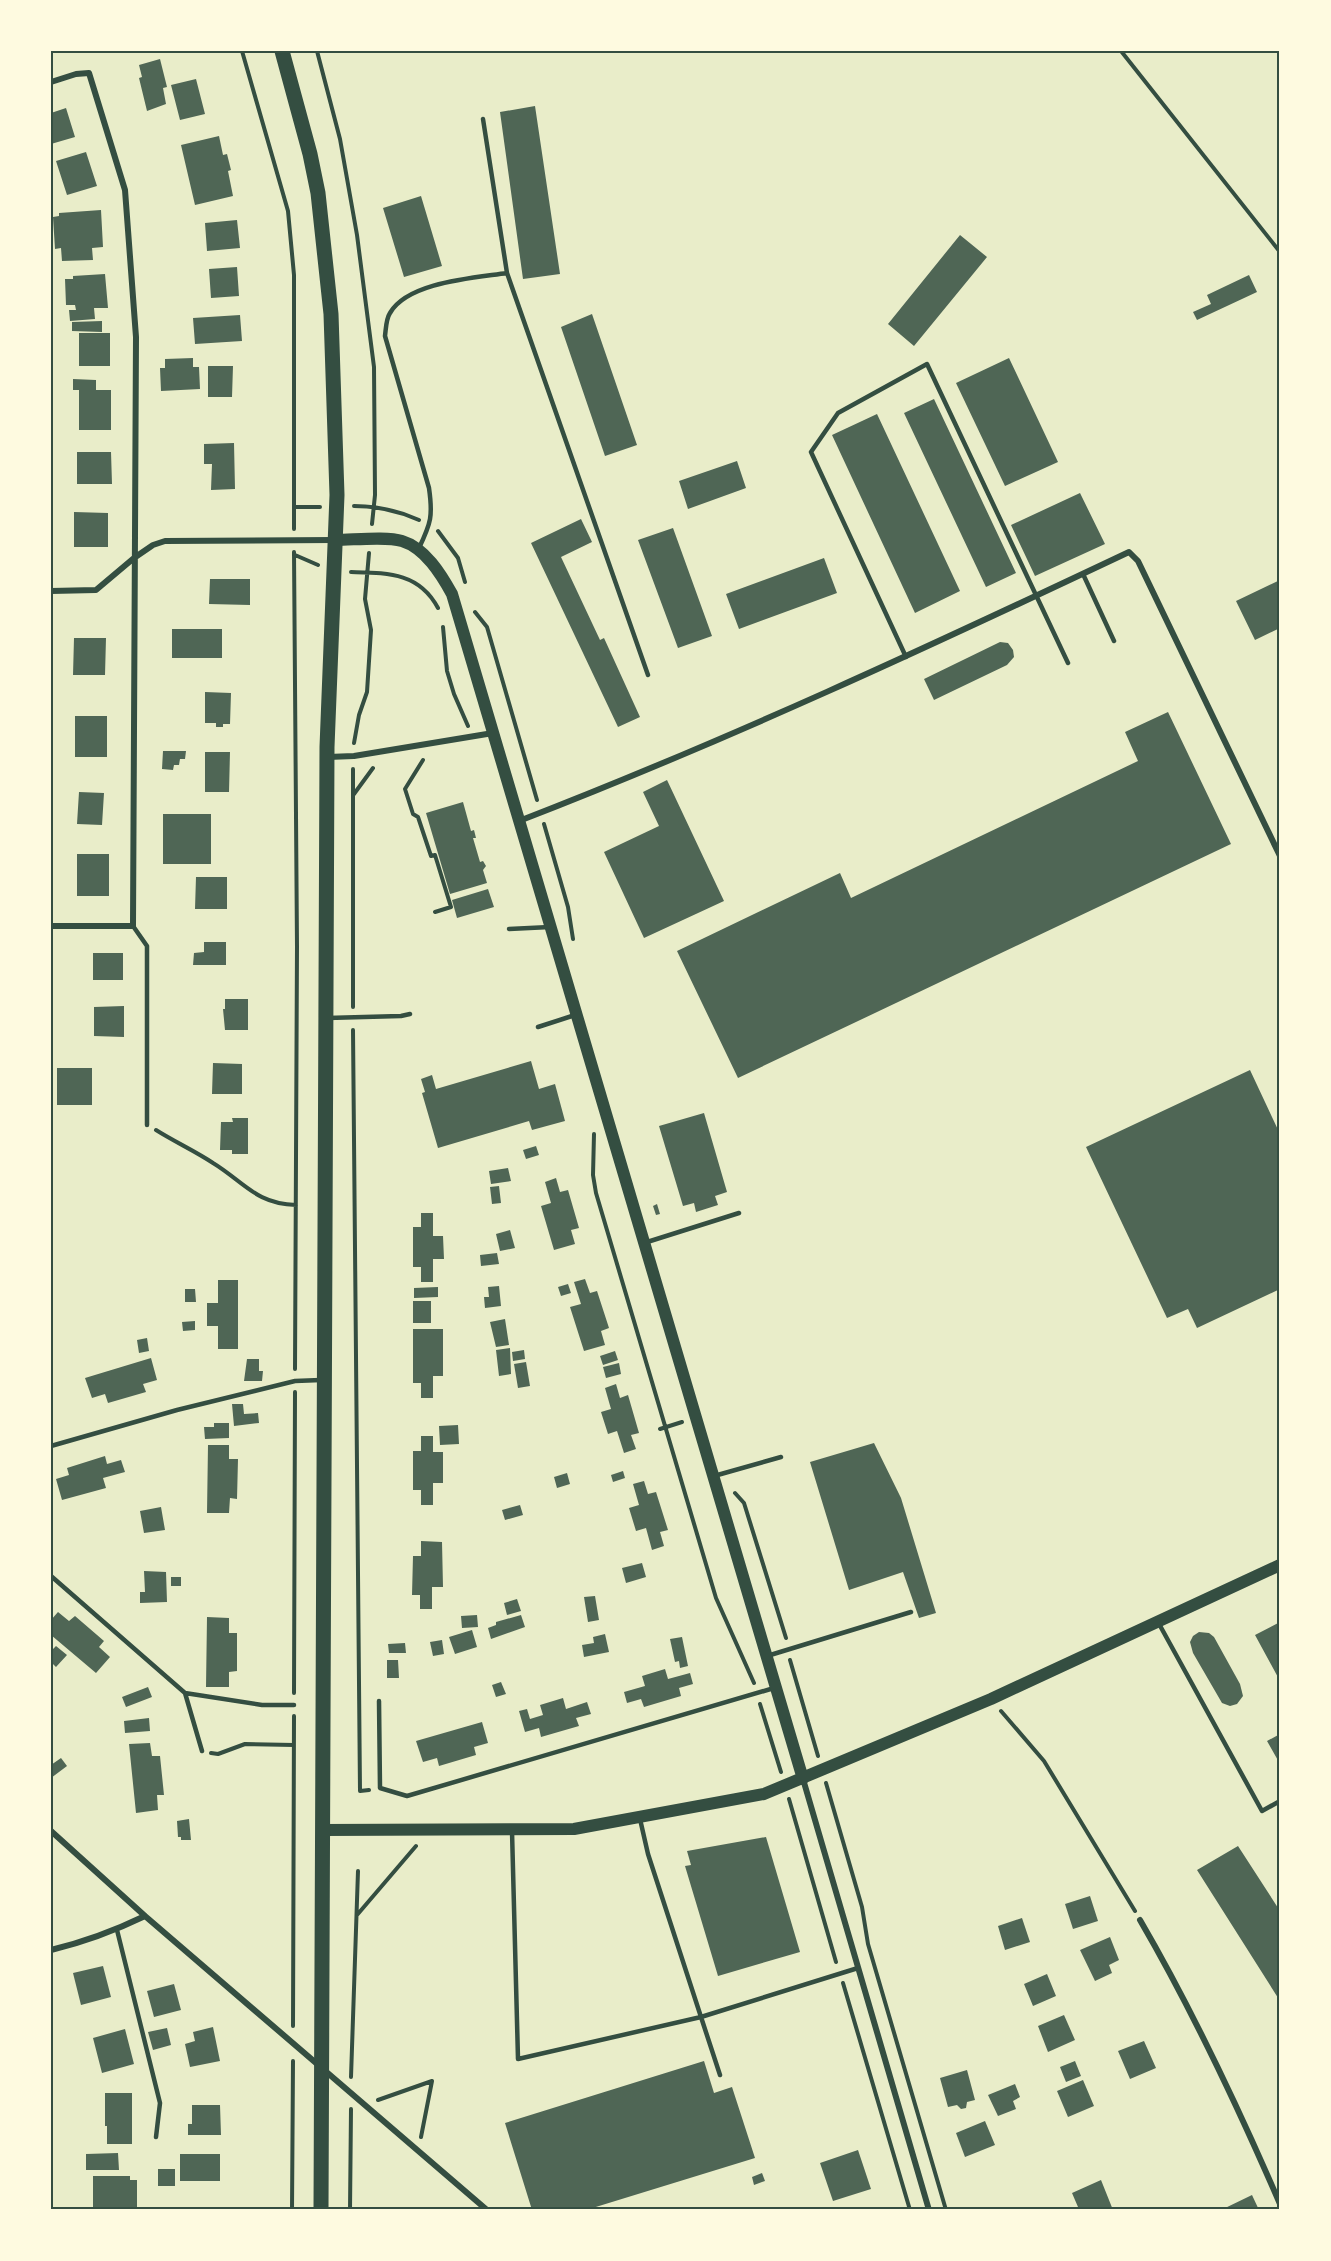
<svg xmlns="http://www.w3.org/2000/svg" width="1331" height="2261" font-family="'Fira Sans',sans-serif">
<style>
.building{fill:#4f6655}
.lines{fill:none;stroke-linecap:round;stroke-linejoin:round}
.path{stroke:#344e41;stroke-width:4}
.service{stroke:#344e41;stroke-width:4.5}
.minor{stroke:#344e41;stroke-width:6}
.secondary{stroke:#344e41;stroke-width:12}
.primary{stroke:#344e41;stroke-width:15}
.neatline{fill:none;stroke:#344e41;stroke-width:2}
</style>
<rect width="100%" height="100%" fill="#e9edc9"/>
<path class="building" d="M160,59L167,87L163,88L166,104L147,111L139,78L142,77L139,65Z
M196,79L205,114L180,120L171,85Z
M535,106L560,274L523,279L500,112Z
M66,108L75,137L51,144V113Z
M219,136L223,155L227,154L231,170L228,171L233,196L195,205L181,145Z
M86,152L97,186L67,195L56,161Z
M421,196L442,266L404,277L383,208Z
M101,210L103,247L92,248L93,260L62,261L61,248L55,249L53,217L59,216V213Z
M237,220L240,248L207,251L205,223Z
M960,235L987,257L914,346L888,324Z
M237,267L239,296L211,298L209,269Z
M105,274L108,308H94L95,319L70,321L69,310H76L75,305H66L65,279H73V276Z
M1249,275L1257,292L1197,320L1193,312L1211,304L1207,295Z
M592,314L637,445L605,456L561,327Z
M240,315L242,341L195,344L193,318Z
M102,321V332L72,331V322Z
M79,333H110V366H79Z
M193,358V367H199L200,389L161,391L160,368H165V359Z
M1009,358L1058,462L1005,486L956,383Z
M208,366H233L232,397H208Z
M73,379L96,380V390H111V430H79V390H73Z
M934,399L1016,573L986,587L904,413Z
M877,414L960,591L915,613L832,435Z
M234,443L235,489L211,490L212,464H204V444Z
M77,452H111L112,484H77Z
M737,461L746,488L688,509L679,481Z
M1080,493L1105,544L1035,576L1011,525Z
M74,512L108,513V547H74Z
M581,519L592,542L561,557L600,640L604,638L640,717L618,727L531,543Z
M673,528L712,636L678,648L638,540Z
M824,558L837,593L739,629L726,594Z
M210,579H250V605L209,604Z
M1280,580V628L1255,640L1236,601Z
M172,629H222V658H172Z
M74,638H106L105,675H73Z
M1000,642L1008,643L1013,650L1014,657L1007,665L934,700L924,679Z
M205,692L231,693L230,724H223V727H216V723H205Z
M1168,712L1231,844L738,1078L677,951L840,873L851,898L1138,761L1125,732Z
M75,716H107V757H75Z
M163,751H186L185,759H180L179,765H174L173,770L162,769Z
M205,752H230L229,792H205Z
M667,780L724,901L644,938L604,852L659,826L643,792Z
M79,792L104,793L102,825L77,824Z
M463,802L471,831L474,830L476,838H473L480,862L483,861L486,866L483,870L487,883L450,894L426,813Z
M163,814H211V864H163Z
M77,854H109V896H77Z
M196,877H227V909H195Z
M488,889L494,907L457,918L452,900Z
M204,942H226V965H193L194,953L204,952Z
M93,953H123V980H93Z
M225,999H248V1030H225L223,1009H225Z
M124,1006V1037L94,1036V1007Z
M531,1061L539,1089L555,1084L565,1121L532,1130L529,1121L438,1148L422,1093L425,1092L421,1079L432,1075L436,1089Z
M213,1063L242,1064V1094H212Z
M57,1068H92V1105H57Z
M1250,1070L1280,1134V1289L1197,1328L1188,1309L1167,1318L1086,1147Z
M704,1113L727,1192L715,1196L718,1205L696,1212L694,1203L683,1206L659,1126Z
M232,1118H248V1154H232V1150H220L221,1122H233Z
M536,1146L539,1155L526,1159L523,1150Z
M508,1168L511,1181L491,1184L489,1171Z
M556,1178L560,1192L568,1190L579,1228L571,1230L575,1244L554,1250L541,1206L551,1203L545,1182Z
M499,1186L501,1203L492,1204L490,1187Z
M657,1204L660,1214L656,1215L653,1206Z
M421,1213H433V1236H443L444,1259H433V1282H421V1267H413V1227H421Z
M510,1230L515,1248L500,1251L496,1234Z
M497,1253L499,1264L481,1266L480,1255Z
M585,1279L590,1293L597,1291L609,1328L601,1331L605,1345L584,1351L570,1307L581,1304L574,1282Z
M218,1280H238V1349H218V1326H207V1303H218Z
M568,1284L571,1293L561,1296L558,1287Z
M499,1286L501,1306L485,1308L484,1297H489L488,1287Z
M438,1287V1297L414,1298V1288Z
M185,1289H195L196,1302H185Z
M413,1301H431V1323H413Z
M505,1319L509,1345L496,1347L490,1322Z
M195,1321V1330L183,1331L182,1322Z
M413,1329H443V1376H433V1398H421V1383H413Z
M147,1338L149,1351L139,1353L137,1340Z
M510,1348L511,1374L499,1376L496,1350Z
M524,1350L525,1359L513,1361L512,1352Z
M615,1351L618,1360L603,1365L600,1356Z
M151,1358L157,1380L143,1384L146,1392L108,1403L105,1394L92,1398L85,1378Z
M247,1359H259V1371H263L262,1381H244Z
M526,1362L530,1386L518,1388L514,1364Z
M619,1363L621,1374L606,1378L603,1367Z
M616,1384L620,1398L628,1395L639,1433L631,1435L636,1449L624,1453L617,1431L608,1434L601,1412L611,1409L605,1388Z
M232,1404H243L244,1414L258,1413L259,1423L234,1426Z
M214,1423H229V1438L205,1439L204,1427H214Z
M458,1425L459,1444L440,1445L439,1426Z
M421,1436H433V1452H443V1483H433V1505H421V1490H413V1451H421Z
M874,1443L901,1498L936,1613L919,1618L903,1572L849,1590L810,1462Z
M208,1445H229V1459H238L237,1499L230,1498L229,1513H207Z
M105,1456L107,1464L121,1460L125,1472L103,1478L106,1488L62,1500L56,1479L69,1475L67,1468Z
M623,1471L625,1478L613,1482L611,1475Z
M567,1473L570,1484L557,1488L554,1477Z
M644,1481L648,1494L656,1492L668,1530L660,1532L664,1546L652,1550L646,1528L636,1531L629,1508L639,1505L633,1484Z
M520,1505L523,1515L505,1520L502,1510Z
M161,1507L165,1530L144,1533L140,1511Z
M421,1541L442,1542L443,1587H432V1609H420V1595H412L413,1556H421Z
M642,1563L646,1577L626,1583L622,1568Z
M144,1571L166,1572L167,1602L140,1603V1592H145Z
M171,1577H181V1586H171Z
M595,1596L599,1620L588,1622L584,1597Z
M517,1599L521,1611L507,1615L504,1603Z
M58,1612L69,1621L75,1616L104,1641L99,1647L110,1657L96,1673L51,1635V1620Z
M477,1615L478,1627L462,1628L461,1616Z
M521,1615L525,1627L491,1639L488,1628L496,1625V1622Z
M207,1617L229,1618V1633H237V1671L229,1672V1687H206Z
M1280,1622V1681L1255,1635Z
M472,1630L477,1647L455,1654L449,1637Z
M1199,1632L1209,1633L1214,1637L1240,1684L1243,1696L1237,1704L1230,1706L1222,1703L1193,1653L1190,1642L1193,1636Z
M605,1634L609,1652L584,1657L582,1645L594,1643L593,1637Z
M682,1637L688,1666L680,1668L679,1661L675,1662L670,1639Z
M442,1640L444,1654L433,1656L430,1642Z
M405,1643L406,1653H389L388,1644Z
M56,1646L67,1655L56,1667L51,1662V1651Z
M387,1660H398L399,1678H387Z
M665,1669L668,1679L690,1673L693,1684L679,1688L681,1696L644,1707L641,1699L627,1703L624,1692L645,1686L642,1676Z
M501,1682L506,1694L496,1697L492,1685Z
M148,1687L152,1697L126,1707L122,1697Z
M563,1698L566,1709L587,1702L591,1714L576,1718L579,1726L541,1737L539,1728L525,1732L519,1711L527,1709L530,1719L543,1715L540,1705Z
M149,1718L150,1731L125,1733L124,1721Z
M482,1722L488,1743L474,1747L476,1755L439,1766L437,1758L423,1762L416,1741Z
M1280,1734V1764L1267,1741Z
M150,1743L152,1756H160L164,1795H157L158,1810L136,1813L129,1744Z
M61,1758L67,1766L51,1778V1765Z
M189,1819L191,1840H181V1837H178L177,1821Z
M766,1837L800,1952L718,1976L685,1866L691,1865L687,1851Z
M1238,1846L1280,1911V2001L1197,1870Z
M1090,1896L1098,1921L1073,1929L1065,1904Z
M1022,1918L1030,1942L1005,1950L998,1926Z
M1110,1937L1119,1960L1109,1965L1112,1973L1095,1981L1080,1950Z
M103,1966L111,1997L81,2005L73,1973Z
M1047,1974L1056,1996L1033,2006L1024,1984Z
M174,1984L181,2010L154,2017L147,1991Z
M1064,2015L1075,2040L1048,2052L1038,2026Z
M213,2027L220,2061L190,2067L185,2044L195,2041L193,2032Z
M167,2028L171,2045L153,2050L148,2032Z
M125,2029L134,2064L102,2073L93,2038Z
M1144,2041L1156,2068L1130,2079L1118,2051Z
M704,2061L714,2093L732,2087L755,2158L586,2210H532L505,2123Z
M1075,2061L1081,2076L1066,2082L1060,2067Z
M967,2070L975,2100L967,2102L966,2108L961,2109L957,2105L948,2107L940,2078Z
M1083,2080L1094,2106L1068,2117L1057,2091Z
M1015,2084L1020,2097L1013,2101L1016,2109L998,2116L988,2095Z
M105,2093H132V2144H107V2126H105Z
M192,2105H220L221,2135H188V2124H192Z
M985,2121L995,2145L965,2157L956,2133Z
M858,2150L871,2189L833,2201L820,2163Z
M118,2153L119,2170H86V2154Z
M180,2154H220V2181H180Z
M158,2169H175V2186H158Z
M762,2173L765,2181L754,2185L752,2177Z
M93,2176H130V2180H137V2210H93Z
M1101,2180L1113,2210H1071L1078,2207L1072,2193Z
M1252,2195L1259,2210H1221Z"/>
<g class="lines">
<path class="path" d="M242,51L288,211L294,275V529
M317,51L340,139L357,235L374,367L375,495L372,524
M1121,51L1280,252
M354,506C378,506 397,510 419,520
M294,507H320
M438,531L458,558L465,582
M294,552L297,946L295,1369
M295,555L318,565
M351,572C387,573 419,572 438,608
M475,612L487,627L537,800
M443,627L447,671L454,694L468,726
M354,743L359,715L367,692L371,630L365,599L369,553
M423,760L405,789L413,814L418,817L431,856L435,855L451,907L435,912
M354,794L373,768
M544,824L568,907L573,939
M353,1007V769
M353,1030L360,1791L369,1790
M156,1130C175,1142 195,1151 213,1163C244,1182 256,1204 296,1205
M594,1134L593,1175L596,1193L716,1598L754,1683
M660,1429L682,1422
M735,1493L744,1503L786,1638
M790,1660L818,1756
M294,1693L295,1392
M760,1704L781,1772
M1001,1711L1044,1761L1135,1911
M211,1753L218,1754L245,1744L294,1745
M826,1783L862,1907L868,1944L946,2210
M789,1799L836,1962
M357,1915L416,1846
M843,1983L910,2210
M293,2026L294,1716
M351,2077L358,1871
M378,2100L432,2081L421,2137
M292,2210L293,2061
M350,2210L351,2109"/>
<path class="service" d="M483,119L507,273L648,675
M419,548C431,523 433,516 429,488L385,336C386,328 386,319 390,313C408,282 474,278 507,273
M1083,574L1114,641
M906,657L811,452L838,413L927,364L1068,663
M133,926L147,946V1125
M509,929L550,927
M327,1018L401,1016L410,1014
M538,1027L575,1015
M644,1243L739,1213
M51,1446L177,1410L295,1381L321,1380
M714,1476L781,1457
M51,1576L185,1693L202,1751
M1158,1622L1262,1811L1280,1801
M767,1656L911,1612
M185,1693L262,1705H294
M379,1701L380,1788L407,1796L774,1688
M640,1819L648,1854L701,2017L858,1968
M512,1831L518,2059L701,2017L720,2075
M117,1930L160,2103L156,2137"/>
<path class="minor" d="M51,82L76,74L89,73L125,190L136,337L133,926H51
M51,591L96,590L134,558L153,545L165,541L334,540
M328,757L354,756L493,733
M519,821C726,741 928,647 1129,552L1138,561L1280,856
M803,1779L929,2210
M51,1831L145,1916L487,2210
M1140,1920C1193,2011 1238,2107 1280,2204
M51,1950C84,1942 114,1931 145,1916"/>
<path class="secondary" d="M336,540C353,540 387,536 402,541C425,548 441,574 452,594L803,1779
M322,1830L574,1829L764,1794L991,1699L1280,1565"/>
<path class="primary" d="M282,51L310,154L318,193L331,314L337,495L327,747L321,2210"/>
</g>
<rect width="1331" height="2261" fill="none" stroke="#fefae0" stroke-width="105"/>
<rect x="52" y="52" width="1226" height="2156" class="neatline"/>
</svg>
